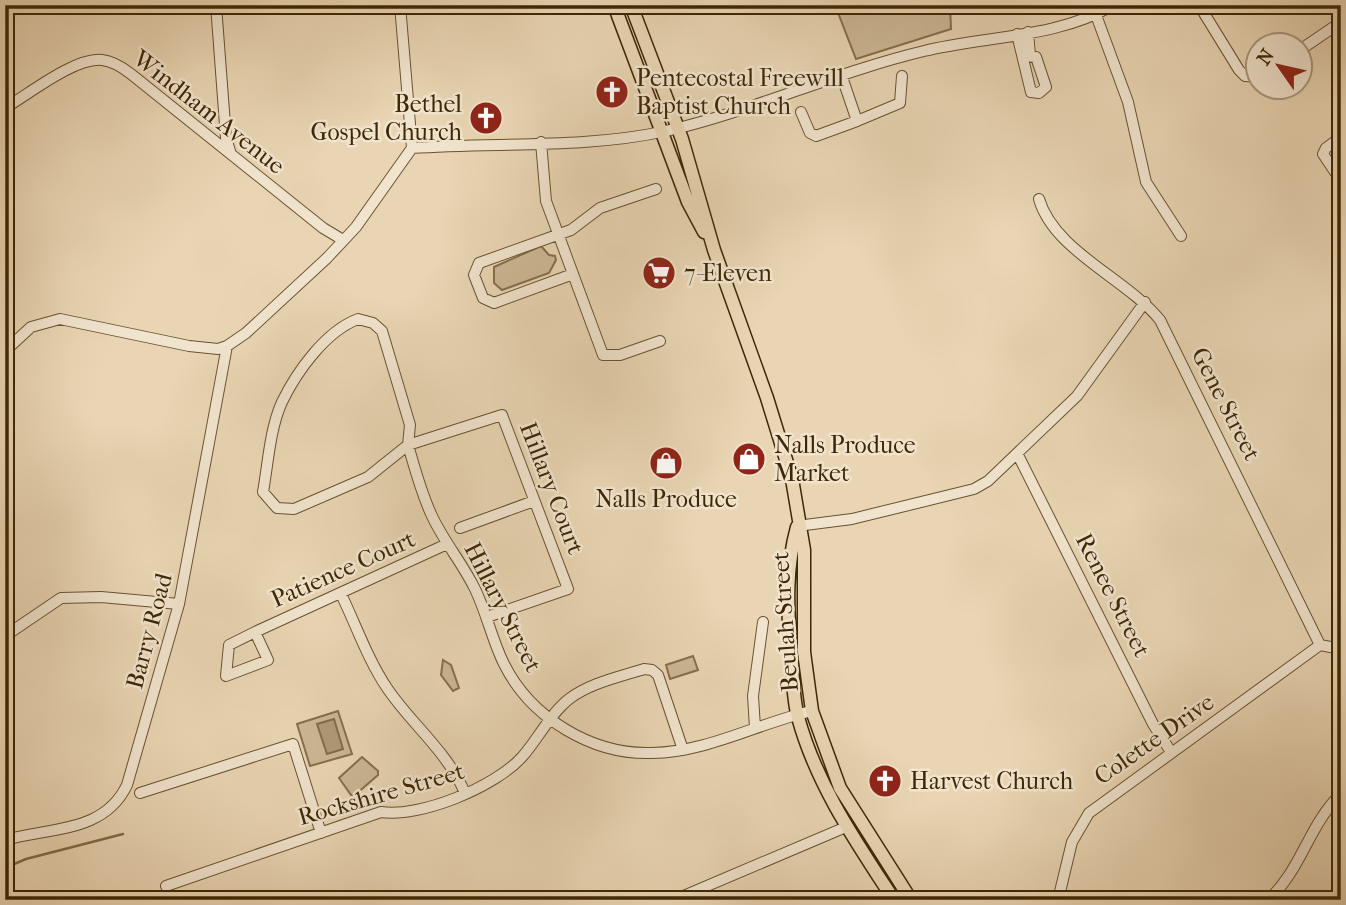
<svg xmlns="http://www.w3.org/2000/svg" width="1346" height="905" font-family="'IM FELL French Canon',serif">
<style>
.green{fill:#ccb795;stroke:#856f4c;stroke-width:2}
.water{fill:#af9a78;stroke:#826c4a;stroke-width:2}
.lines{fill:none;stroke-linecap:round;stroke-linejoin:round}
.stream{stroke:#826c4a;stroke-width:2.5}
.minor-casing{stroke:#695230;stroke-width:12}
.major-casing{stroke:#3e2704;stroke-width:15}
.minor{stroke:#f1e4ce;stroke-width:10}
.major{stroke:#e9d5b3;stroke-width:12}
.labels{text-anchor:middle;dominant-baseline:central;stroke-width:5;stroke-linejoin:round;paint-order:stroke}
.poi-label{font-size:24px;fill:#3e2704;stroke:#f1e4ce;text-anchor:start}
.street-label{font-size:24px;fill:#3e2704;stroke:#f1e4ce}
</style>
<rect width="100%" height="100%" fill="#e9d5b3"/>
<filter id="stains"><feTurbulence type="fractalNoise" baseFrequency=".00286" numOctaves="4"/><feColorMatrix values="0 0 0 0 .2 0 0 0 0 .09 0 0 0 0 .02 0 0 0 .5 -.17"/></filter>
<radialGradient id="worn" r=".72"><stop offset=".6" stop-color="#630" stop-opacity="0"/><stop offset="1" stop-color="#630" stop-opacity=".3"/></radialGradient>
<path class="green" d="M835,5H950L951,29L856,59Z
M541,246L549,255L555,256L556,260L549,273L502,290L494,283V267Z
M693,656L698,670L670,679L666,665Z
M443,660L451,665L459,688L453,691L441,675Z
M338,711L352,754L310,766L297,724Z
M362,757L378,771V775L355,795H351L339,778Z"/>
<path class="water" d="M334,719L343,749L327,754L317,724Z"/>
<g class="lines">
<path class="stream" d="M5,868L26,859L123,834"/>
<defs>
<path id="minor" d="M216,5L226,138L230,151
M400,5L412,148
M1199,5L1239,70L1245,76L1258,77
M1334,5L1341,17
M1096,15L1128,102L1146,182L1181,236
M1028,32L1030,55
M1017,34L1031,92L1039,93L1046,87L1036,57L1024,56
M1300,50L1341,22
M5,108C29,94 75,57 102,60C113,61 122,67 131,74L323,228L343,240
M801,112L810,133L816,136L857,121L841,74
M857,121L900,103L902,76
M1341,137L1326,148L1323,154L1341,181
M541,142L546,201L603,355H620L660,341
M1039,199C1054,251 1127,279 1160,320L1320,645
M573,274L494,303L483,298L474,275L479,263L571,230L600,208L656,189
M358,319L373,323L382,331L410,425L408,445L368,477L294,509L277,508L263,492C268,464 270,428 282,402C297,371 326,331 358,319Z
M5,351L31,327L60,319L189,346L218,349L227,346L246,333L327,258L356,227L412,148C496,142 584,149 666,131C753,111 836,72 924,51C985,36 1058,38 1113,5
M1018,455L1153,724L1171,752
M797,526L852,519L974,489L988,481L1077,396L1145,302
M460,528L534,501
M341,594C356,625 368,660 387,688C412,725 447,751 465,793
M487,617L568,589L502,415L408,445C415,469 421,493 432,516C444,542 463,564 475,589C487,614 492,640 504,664C531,718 592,755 652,753C708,752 758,723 812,711
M255,632L447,544
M255,632L268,660L226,676L229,645Z
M5,636L61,598L101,597L179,604
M1320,645L1341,649
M755,728L753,696L763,622
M140,793L293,744L321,833
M5,840C51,827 104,833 127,785L179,604L227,346
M166,886L381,812C420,818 495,787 522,757C538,739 550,714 569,699C590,683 619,677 644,669L652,670L658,675L683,750
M674,900L846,827
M1058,900L1072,842L1089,813L1320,645
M1268,900C1301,871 1309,824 1341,794"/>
<path id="major" d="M614,5L688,202L704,232
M631,5L682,139L714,250L767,398L792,479L804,550V652L812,711L840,788L911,900
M797,527C786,567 787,607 791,648C793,670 792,695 798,717C816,784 856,842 894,900"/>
</defs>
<use href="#minor" class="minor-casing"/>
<use href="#major" class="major-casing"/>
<use href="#minor" class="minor"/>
<use href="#major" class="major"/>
</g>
<defs>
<symbol id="church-disc" viewBox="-11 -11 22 22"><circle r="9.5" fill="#8f2418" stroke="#f1e4ce"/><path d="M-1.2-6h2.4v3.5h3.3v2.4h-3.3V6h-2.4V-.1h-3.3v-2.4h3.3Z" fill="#fff"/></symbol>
<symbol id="supermarket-disc" viewBox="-11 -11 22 22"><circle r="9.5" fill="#8f2418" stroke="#f1e4ce"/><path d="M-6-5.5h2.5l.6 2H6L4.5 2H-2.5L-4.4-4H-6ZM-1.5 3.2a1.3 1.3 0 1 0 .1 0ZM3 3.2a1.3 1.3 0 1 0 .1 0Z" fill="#fff"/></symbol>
<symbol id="shop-disc" viewBox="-11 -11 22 22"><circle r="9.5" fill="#8f2418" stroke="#f1e4ce"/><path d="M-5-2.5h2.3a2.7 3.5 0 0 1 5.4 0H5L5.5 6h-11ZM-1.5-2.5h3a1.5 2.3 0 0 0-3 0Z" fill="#fff"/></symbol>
</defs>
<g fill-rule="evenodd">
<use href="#church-disc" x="593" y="73" width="38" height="38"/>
<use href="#church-disc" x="467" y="99" width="38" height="38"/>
<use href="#supermarket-disc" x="640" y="254" width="38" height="38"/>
<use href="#shop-disc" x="730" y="440" width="38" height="38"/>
<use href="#shop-disc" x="647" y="444" width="38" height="38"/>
<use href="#church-disc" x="866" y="762" width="38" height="38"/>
</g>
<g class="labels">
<g class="poi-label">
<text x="636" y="78">Pentecostal Freewill<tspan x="636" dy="28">Baptist Church</tspan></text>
<text x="462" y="104" text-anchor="end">Bethel<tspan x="462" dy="28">Gospel Church</tspan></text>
<text x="684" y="273">7-Eleven</text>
<text x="774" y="445">Nalls Produce<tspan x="774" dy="28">Market</tspan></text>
<text x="666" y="499" text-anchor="middle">Nalls Produce</text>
<text x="910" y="781">Harvest Church</text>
</g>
<g class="street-label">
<text transform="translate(209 112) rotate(38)">Windham Avenue</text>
<text transform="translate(1226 404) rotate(63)">Gene Street</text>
<text transform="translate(552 488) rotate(69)">Hillary Court</text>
<text transform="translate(343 569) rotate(-24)">Patience Court</text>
<text transform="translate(1113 595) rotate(63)">Renee Street</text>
<text transform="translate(503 607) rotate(63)">Hillary Street</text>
<text transform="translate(785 622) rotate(-94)">Beulah Street</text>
<text transform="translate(149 631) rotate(-75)">Barry Road</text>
<text transform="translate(1154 739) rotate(-35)">Colette Drive</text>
<text transform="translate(381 794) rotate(-16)">Rockshire Street</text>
</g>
</g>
<rect width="1346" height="905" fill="none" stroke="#e9d5b3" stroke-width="28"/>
<rect x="7" y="7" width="1332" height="891" fill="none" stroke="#3e2704" stroke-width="3.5"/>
<rect x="14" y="14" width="1318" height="877" fill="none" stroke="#3e2704" stroke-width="2"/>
<g transform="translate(1279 66) rotate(304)"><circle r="33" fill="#f1e4ce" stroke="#a9987d" stroke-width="2"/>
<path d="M0-5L12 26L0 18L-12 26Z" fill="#8f2418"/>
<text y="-10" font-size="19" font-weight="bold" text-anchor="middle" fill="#3e2704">N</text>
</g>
<rect width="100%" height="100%" filter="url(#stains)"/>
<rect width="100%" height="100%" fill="url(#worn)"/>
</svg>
